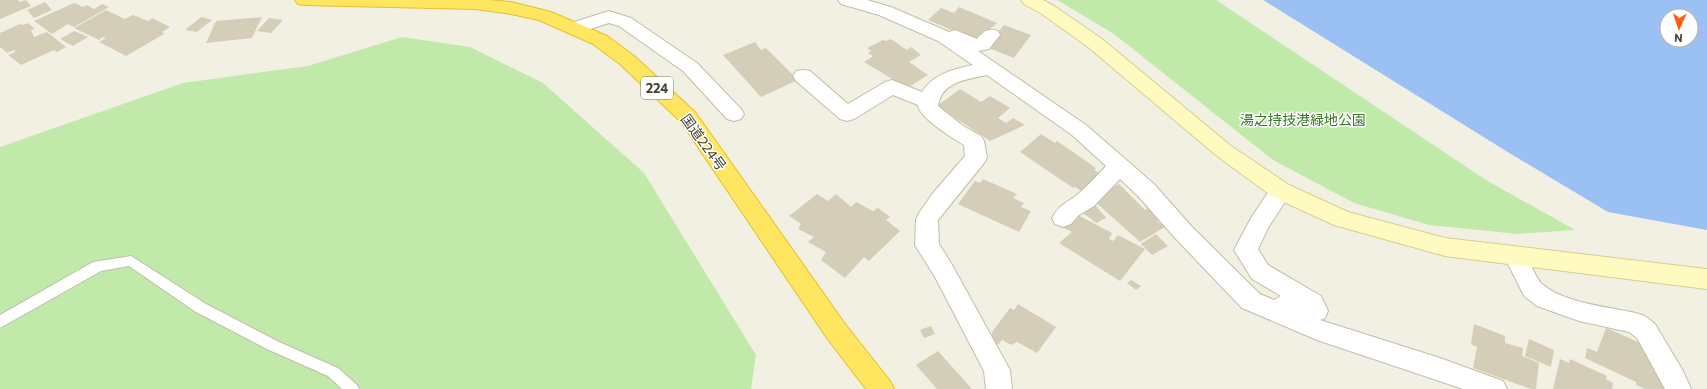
<svg xmlns="http://www.w3.org/2000/svg" width="1707" height="389" font-family="Commissioner,'Noto Sans JP',sans-serif">
<style>
.green{fill:#c1e9a9}
.water{fill:#9bc0f3;fill-rule:evenodd}
.building{fill:#d4ceb8}
.lines{fill:none;stroke-linecap:round;stroke-linejoin:round}
.lane-casing{stroke:#c1bda8;stroke-width:2}
.street-casing{stroke:#c1bda8;stroke-width:2}
.secondary-casing{stroke:#d4cf90;stroke-width:2}
.highway-casing{stroke:#e4c02b;stroke-width:2}
.lane{fill:#fff;fill-rule:evenodd}
.street{fill:#fff;fill-rule:evenodd}
.secondary{fill:#fffbc0;fill-rule:evenodd}
.highway{fill:#ffe661;fill-rule:evenodd}
.labels{text-anchor:middle;dominant-baseline:central;stroke-width:3;stroke-linejoin:round;paint-order:stroke}
.shield{fill:#fff;stroke:#7c7a70;stroke-width:1}
.shield-label{font-size:13px;font-weight:bold;fill:#444133}
.park-label{font-size:14px;fill:#357824;stroke:#fff}
.street-label{font-size:14px;fill:#444133;stroke:#fff}
</style>
<rect width="100%" height="100%" fill="#f2f0e3"/>
<path class="green" d="M1057,0H1216L1486,180L1575,230L1518,234L1429,225L1354,203L1273,160L1114,34Z
M402,37L470,47L543,83L644,173L756,355L751,389H0V147L183,83L308,66Z"/>
<path class="water" d="M1263,0H1707V230L1608,212L1506,151ZM1667,16H1691V40H1667Z"/>
<path class="building" d="M0,0H18L20,2L26,0L31,6L0,19Z
M45,2L52,10L34,18L27,10Z
M74,3L83,7L87,5L94,9L102,4L109,7L74,27L68,24L52,34L34,21Z
M959,7L997,23L977,41L928,20L941,8L954,13Z
M106,10L125,19L133,15L148,21L152,18L170,27L162,32L164,34L126,56L99,42L106,38L103,37L99,40L74,28Z
M201,17L212,20L197,32L185,30Z
M262,17L252,38L206,43L216,21Z
M269,18L283,20L271,33L257,31Z
M28,23L35,29L31,30L34,37L47,32L66,47L57,52L54,50L21,65L8,55L15,52L14,50L7,53L0,47V33L20,24L23,25Z
M1004,25L1031,35L1014,58L986,47Z
M74,31L88,37L73,46L60,39Z
M891,39L907,50L911,47L921,55L909,62L928,75L907,88L864,62L873,56L868,53L871,51L867,48L883,40L886,41Z
M755,42L761,50L766,48L798,80L761,97L723,55Z
M960,89L981,102L990,96L1010,108L998,118L1006,123L1013,118L1025,125L990,141L937,106Z
M1041,134L1055,143L1057,141L1096,168L1094,170L1101,174L1086,194L1075,187L1073,188L1020,152Z
M983,179L1017,194L1013,198L1024,203L1021,207L1031,211L1019,232L958,204L975,181L980,183Z
M1119,184L1145,210L1148,208L1160,219L1157,221L1165,227L1140,242L1091,198Z
M817,194L828,201L836,194L851,207L856,202L873,211L878,208L890,217L886,220L900,231L869,261L864,257L845,278L821,260L826,252L808,242L814,237L798,229L801,224L789,216Z
M1092,201L1106,218L1096,223L1078,209Z
M1078,215L1112,233L1109,239L1113,241L1118,235L1145,249L1120,281L1059,243L1072,232L1064,228Z
M1156,234L1168,246L1152,255L1141,244Z
M1131,280L1141,286L1136,290L1127,283Z
M1018,304L1056,327L1037,353L1017,342L1011,345L1002,340L998,345L992,342V332L1010,308L1014,310Z
M1474,324L1505,336V343L1523,348L1522,356L1539,363L1536,389H1531L1473,368L1477,347L1471,344Z
M931,326L935,334L924,338L920,330Z
M1606,328L1650,347L1657,358L1655,371L1668,377L1669,389H1645L1636,385V382L1585,358L1587,348L1597,352Z
M1529,339L1554,350L1551,367L1525,356Z
M938,351L972,389H937L916,365Z
M1560,359L1569,363L1570,359L1607,376L1606,379L1613,383L1612,389H1553Z"/>
<g class="lines">
<defs>
<path id="lane" d="M131,256L206,304L279,342L338,368L357,385L359,389H342L328,376L269,350L196,312L129,266L101,271L0,328V315L93,262Z"/>
<path id="street" d="M838,0H867L891,7L949,32L955,30L977,39C984,31 988,28 998,31L1000,35L989,49L978,51L1086,125L1154,184L1192,227L1260,294L1274,300L1281,296L1252,279L1234,250L1251,218L1273,185L1281,183L1289,185L1292,191L1268,228L1258,249L1268,265L1321,296L1328,311L1325,318L1320,320L1440,358L1503,381L1507,389H1463L1317,340L1242,308L1176,239L1138,196L1120,179L1094,206L1079,215L1071,224L1063,227L1055,224L1052,218C1059,204 1068,203 1079,193C1089,185 1097,175 1106,166L1072,135L987,75C967,79 941,82 938,106L963,126L981,136L984,141L987,158L984,163L938,220L939,244L951,263L1010,370L1012,389H986L984,371L935,277L915,245L916,219L919,213L933,193L965,156L964,145C954,139 918,117 918,105L893,95L854,119L847,121L840,119L796,81L793,76L796,71L803,70L810,71L848,104L885,82L892,80L922,92C933,74 954,69 973,65L938,41L879,15L841,4Z
M609,11L631,18L697,63L741,109L744,114L741,119L734,121L727,119L683,71L619,26L609,23L575,34L568,32L566,28L568,24Z
M1516,247L1524,250C1529,259 1534,275 1541,283C1562,303 1609,307 1636,313L1645,316L1655,324L1683,371L1691,389H1665L1637,338L1629,332L1579,321L1537,306L1524,296L1504,256L1508,250Z"/>
<path id="secondary" d="M1021,0H1043L1054,6L1102,39L1231,146L1289,185L1348,212L1445,238L1707,269V289L1445,256L1334,225L1273,197L1217,156L1088,47L1042,14L1024,4Z"/>
<path id="highway" d="M295,0H488L511,2L551,12L607,36L634,56L695,112L845,324L890,381L894,389H866L827,338L681,122L620,64L593,44L539,20L511,14L475,9L304,5L298,4Z"/>
</defs>
<use href="#lane" class="lane-casing"/>
<use href="#street" class="street-casing"/>
<use href="#secondary" class="secondary-casing"/>
<use href="#highway" class="highway-casing"/>
<use href="#lane" class="lane"/>
<use href="#street" class="street"/>
<use href="#secondary" class="secondary"/>
<use href="#highway" class="highway"/>
</g>
<g class="labels">
<rect class="shield" x="641" y="77" width="32" height="22" rx="3"/>
<g class="shield-label">
<text x="657" y="88">224</text>
</g>
<g class="park-label">
<text x="1303" y="119">湯之持技港緑地公園</text>
</g>
<g class="street-label">
<text transform="translate(704 142) rotate(54)">国道224号</text>
</g>
</g>
<g transform="translate(1679 28) rotate(183)"><circle r="19" fill="#ffffff" stroke="#b4b3ad"/>
<path d="M0-3L7 15L0 10L-7 15Z" fill="#ff5c0d"/>
<text y="-6" font-size="11" font-weight="bold" text-anchor="middle" fill="#444133">N</text>
</g>
</svg>
